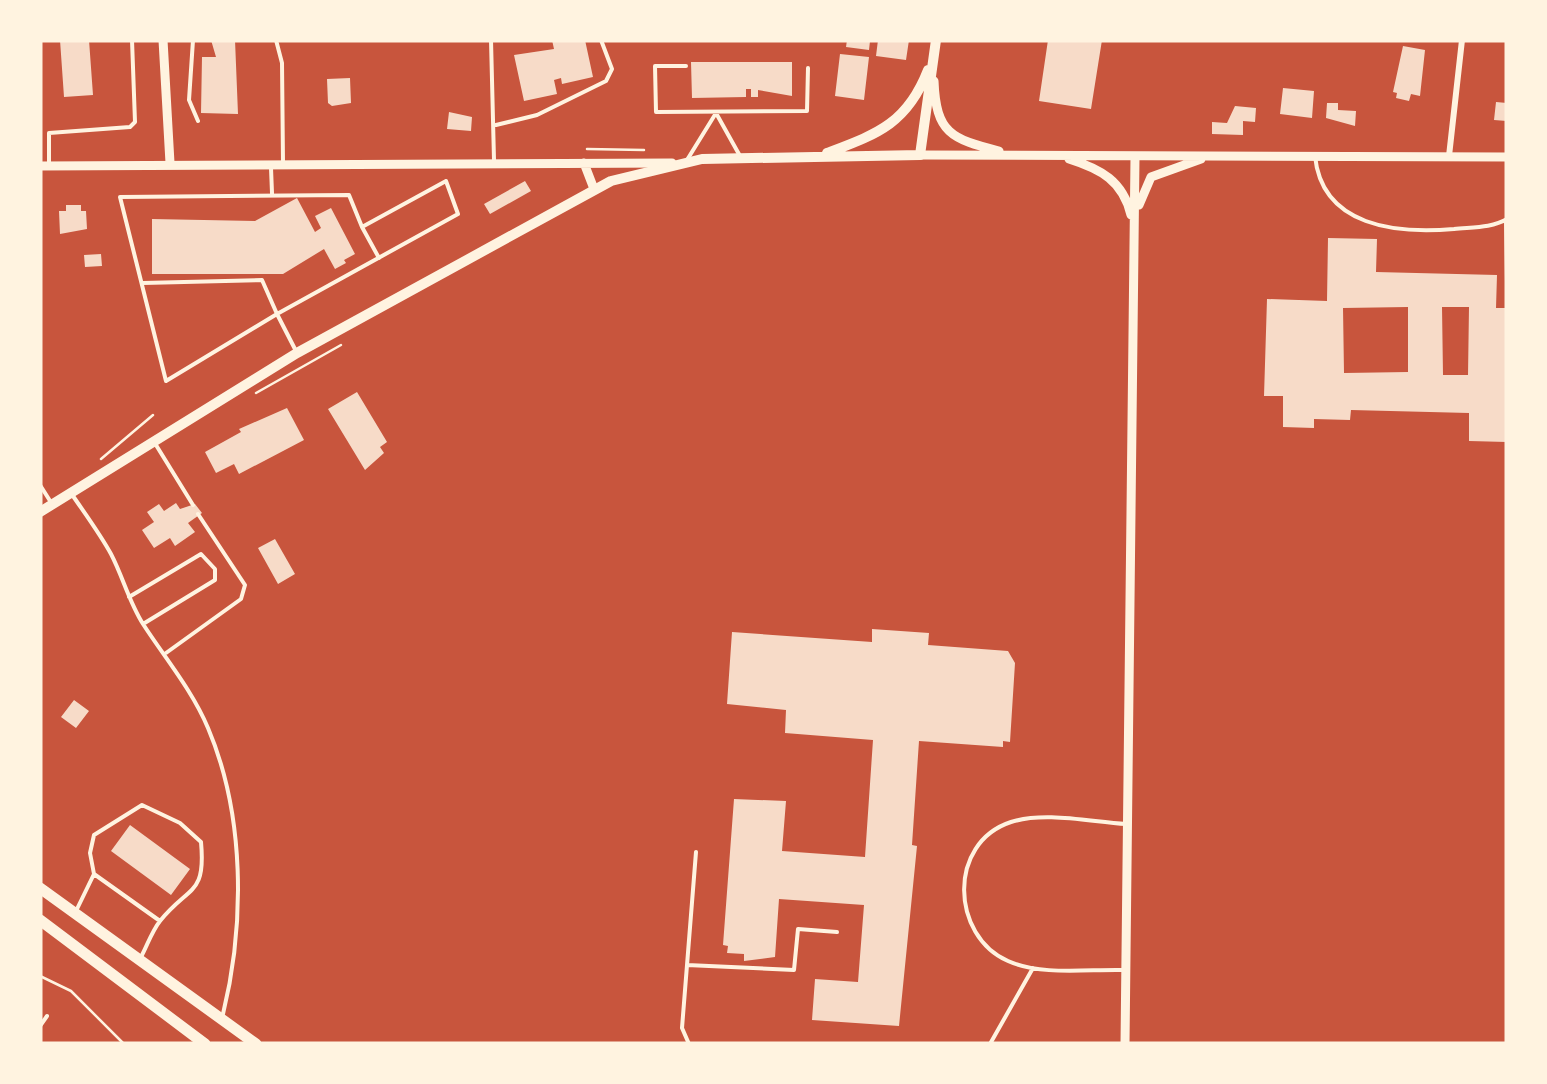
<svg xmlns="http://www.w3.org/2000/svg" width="1547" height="1084" font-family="'PT Sans',sans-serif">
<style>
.building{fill:#f7dbc8;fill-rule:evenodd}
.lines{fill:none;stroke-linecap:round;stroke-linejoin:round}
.path{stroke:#fff3e0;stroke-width:2.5}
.service{stroke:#fff3e0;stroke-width:4}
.minor{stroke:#fff3e0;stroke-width:6}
.tertiary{stroke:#fff3e0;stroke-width:9}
.secondary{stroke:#fff3e0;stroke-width:9}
.primary{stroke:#fff3e0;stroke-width:10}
.trunk{stroke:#fff3e0;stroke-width:11}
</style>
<rect width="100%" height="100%" fill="#c8553d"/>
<path class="building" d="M60,40H89L93,95L64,97Z
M211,40H235L238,114L201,113L202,57H216Z
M552,40H585L593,77L562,84L561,78L554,80L557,94L524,101L514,55L554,49Z
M847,40L870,41L869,50L846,47Z
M878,40H909L906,60L876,56Z
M1048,40H1102L1091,109L1039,101Z
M1403,46L1425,50L1420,96L1411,94L1409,101L1396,98L1397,93L1393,92Z
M840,54L869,57L864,100L835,96Z
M691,62H792V96L758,90V97H751V89H746V97L692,98Z
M350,78L351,103L332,106L328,103L327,79Z
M1283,88L1314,91L1312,118L1280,114Z
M1496,102L1507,103V121L1494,120Z
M1327,103H1338V110L1356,111L1355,126L1326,118Z
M1235,106L1256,108L1255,122L1243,121V135L1212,134V122L1227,123Z
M449,112L472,117L471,131L447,129Z
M525,181L531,191L490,214L484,204Z
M297,198L315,232L321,228L315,216L331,208L355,254L344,260L346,263L335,269L324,249L283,274H152V219L255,221Z
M66,205H81V211H86L87,229L60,234L59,211H66Z
M1328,238L1377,239L1376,272L1497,275L1496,308H1507V442L1469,441V413L1351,410L1350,420L1314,419V428L1283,427V396H1264L1267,299L1327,301ZM1408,307V372L1344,373L1343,308ZM1442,307H1469L1468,375H1443Z
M101,254L102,266L85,267L84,255Z
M357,392L387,442L380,447L384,453L365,470L328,409Z
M287,408L304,440L239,474L234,464L216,473L205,452L241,432L239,429Z
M176,503L180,509L195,504L202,513L188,523L195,532L175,546L170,538L154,548L142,530L154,522L147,512L159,504L164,511Z
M275,539L295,574L278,584L258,548Z
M872,629L929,633L928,645L1008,651L1015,663L1010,742L1003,741V747L919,741L912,845L917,846L899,1026L812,1020L815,979L858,982L864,905L779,899L775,957L744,961V954L727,953L728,946L723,945L734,799L786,801L782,851L865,857L873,740L785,733L786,710L727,704L732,632L872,642Z
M74,700L89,711L76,728L61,717Z
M130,825L190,869L171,895L111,851Z"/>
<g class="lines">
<path class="path" d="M587,149L644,150
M256,393L341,345
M101,459L153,415
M40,976L71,991L124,1044"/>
<path class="service" d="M193,40L189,100L198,121
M276,40L282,63L283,163
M491,40L494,160
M686,66H655L656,112L807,111L808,68
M716,113L740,156
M496,125L537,115L606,81L612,69L601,40
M1315,156C1322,227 1397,234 1454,229C1472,227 1492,228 1507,219
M687,160L716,113
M49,162V133L130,127L135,122L132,40
M271,168L272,193
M1506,220L1507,281
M362,227L379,258
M143,283L262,280L277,314L458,214L446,181L362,227L349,195L120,197L166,381L277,314L297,353
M156,445L193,505
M40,485L52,504
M73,496C86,515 100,534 111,554C123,577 129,602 143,624C165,658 192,690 208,728C245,815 245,924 223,1014
M129,597L201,554L215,569V580L143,624
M166,653L241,599L245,585L198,514
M94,874L160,921
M77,909L94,874L90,853L94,835L142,805L180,823L201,842C206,896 189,885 160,921C152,931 147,946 141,957
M687,965L794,970L798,929L837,932
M1123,970C1088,969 1041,976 1008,961C951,936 947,843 1011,822C1045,811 1091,822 1126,824
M40,1026L47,1016
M689,1044L682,1028L696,852
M990,1044L1033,968"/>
<path class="minor" d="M1449,156L1462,40"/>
<path class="tertiary" d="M163,40L170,163
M934,81C936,133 951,139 999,151
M920,155L1507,157
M1069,159C1101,169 1123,181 1131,215
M1139,205L1151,177L1201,159
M1125,1044L1135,157"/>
<path class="secondary" d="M584,163L594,189
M40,166L672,163"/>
<path class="primary" d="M827,153C877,134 907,124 928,70
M40,512L297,353L611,181L702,159L920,155L936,40"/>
<path class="trunk" d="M40,888L256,1044
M40,920L205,1044"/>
</g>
<rect width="1547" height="1084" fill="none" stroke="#fff3e0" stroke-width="85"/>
</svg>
